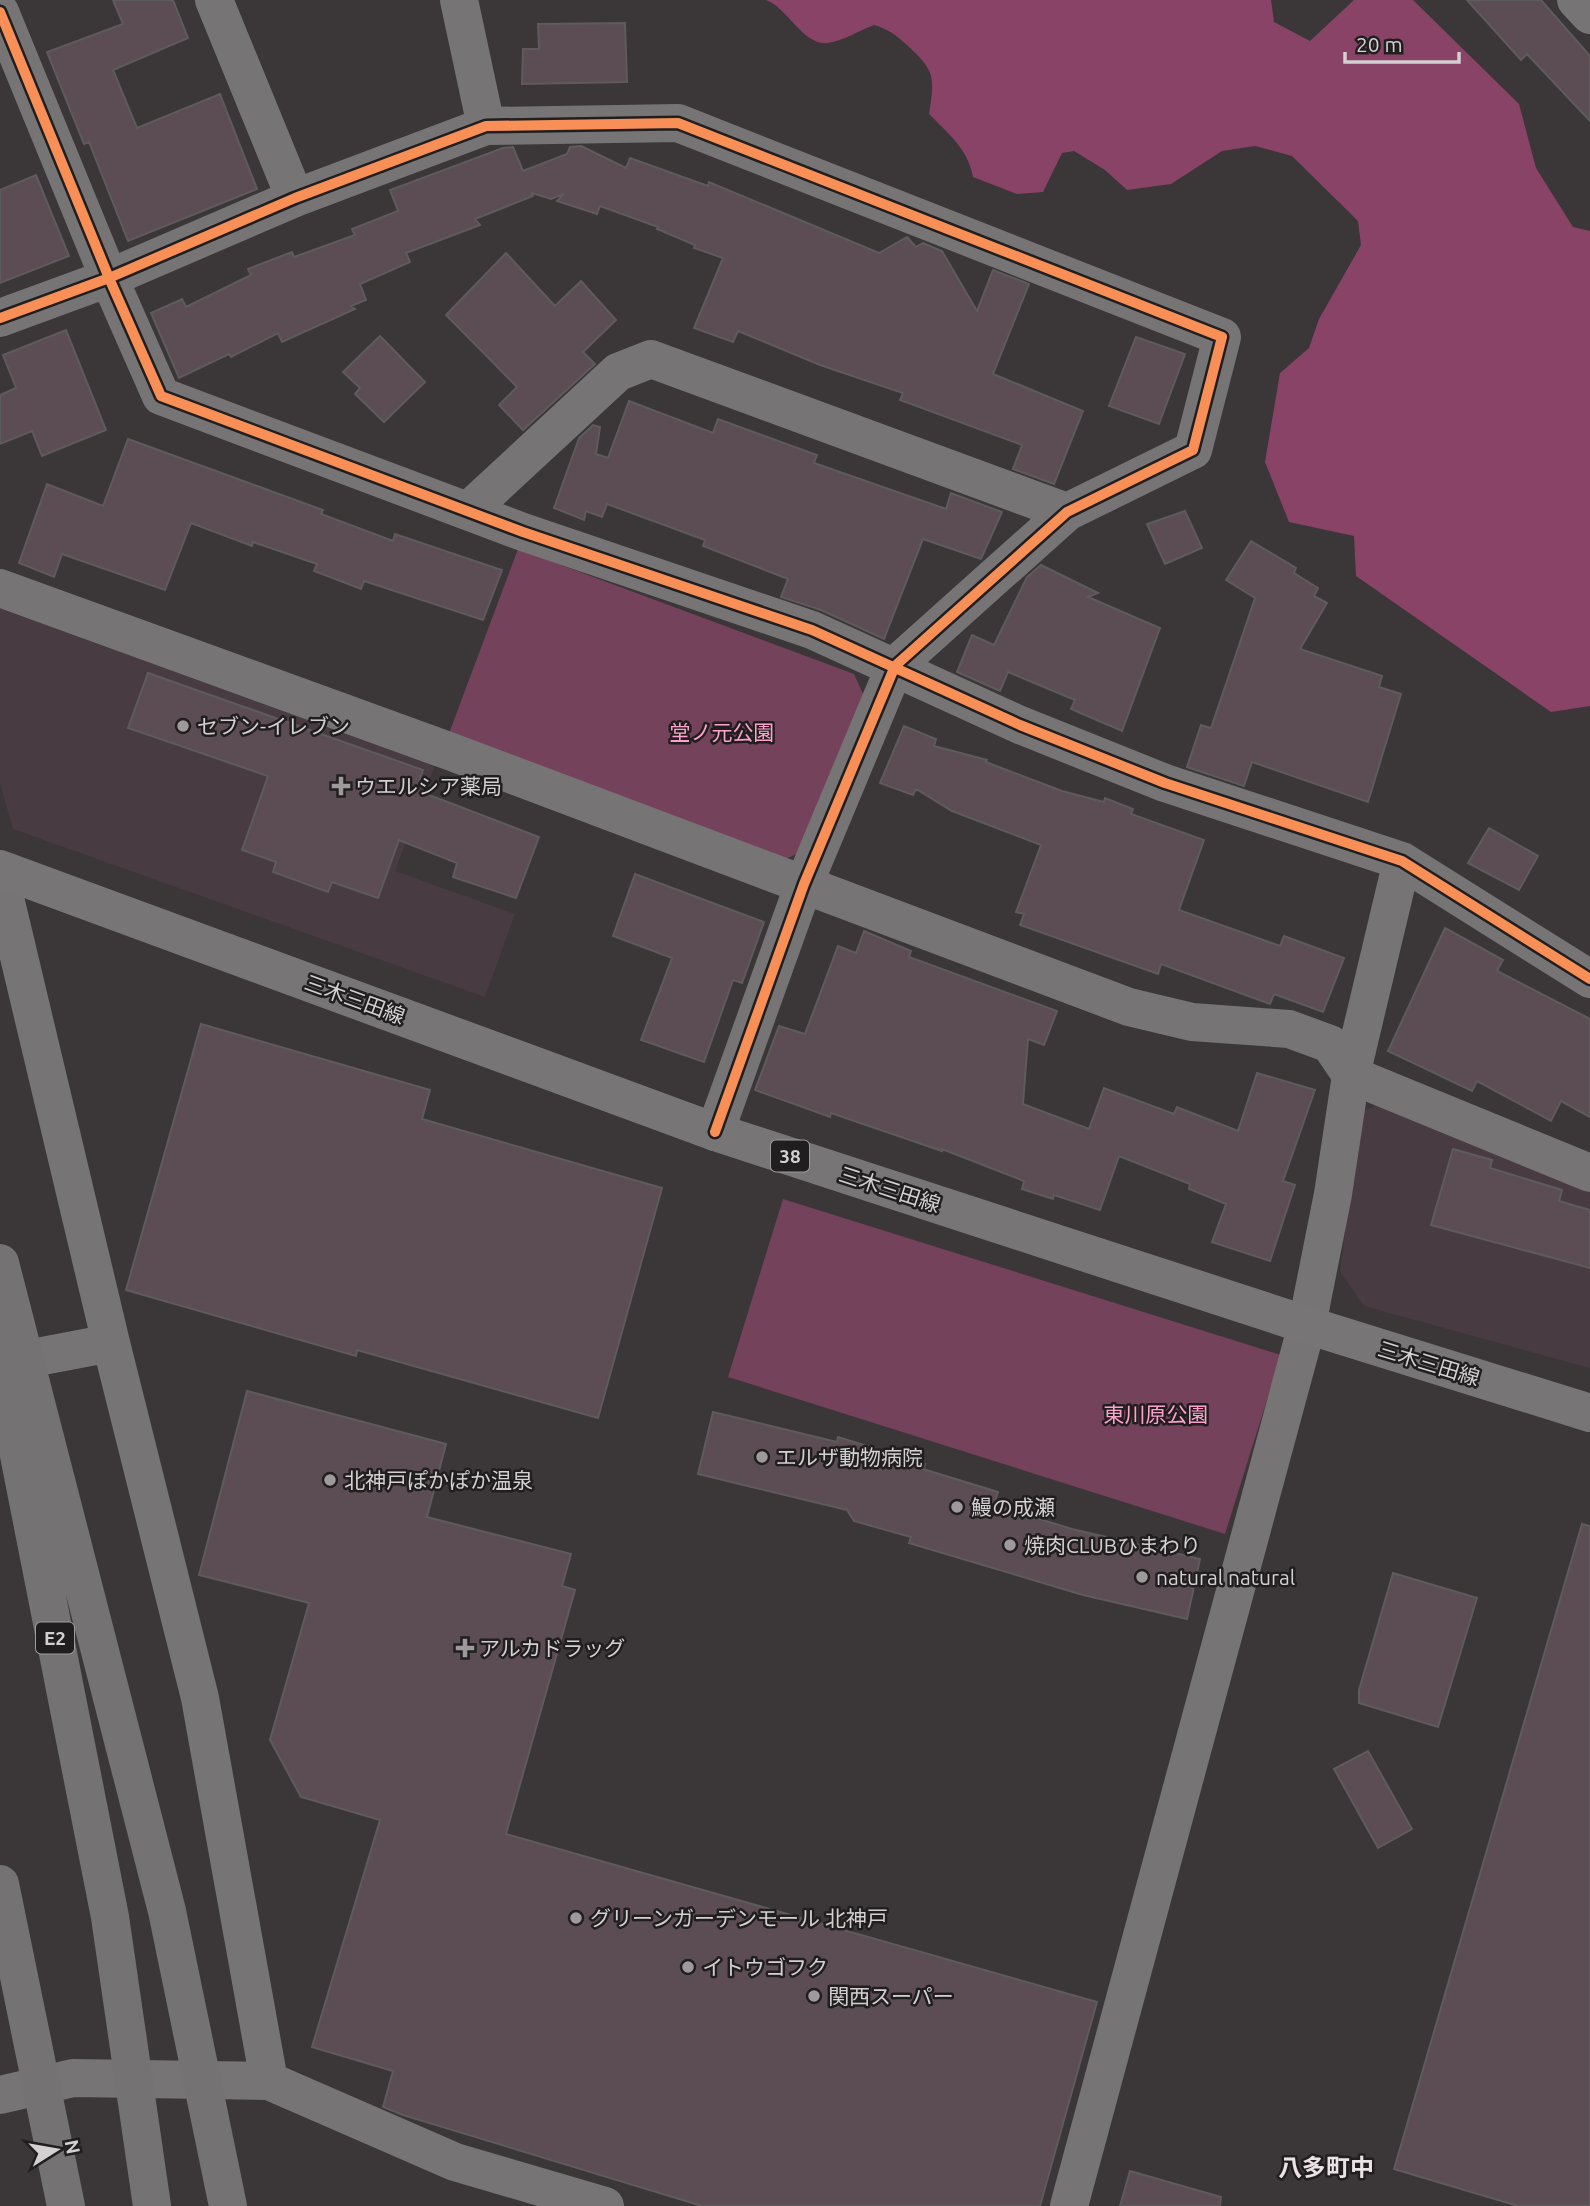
<svg xmlns="http://www.w3.org/2000/svg" width="1590" height="2206" font-family="Ubuntu,'Noto Sans JP',sans-serif">
<style>
.built{fill:#483c42}
.green{fill:#74425b}
.forest{fill:#894367}
.building{fill:#5c4d54;stroke:#5e5b5c;stroke-width:2}
.lines{fill:none;stroke-linecap:round;stroke-linejoin:round}
.minor{stroke:#767475;stroke-width:38}
.major{stroke:#777576;stroke-width:38}
.highway-bridge{stroke:#747273;stroke-width:38}
.cycleway-casing{stroke:#211e1f;stroke-width:15}
.cycleway{stroke:#f78f57;stroke-width:10}
.poi-dot{fill:#9e9a9c;stroke:#211e1f;stroke-width:2.5}
.labels{text-anchor:middle;dominant-baseline:central;stroke-width:5;stroke-linejoin:round;paint-order:stroke}
.shield{fill:#211e1f;stroke:#9e9b9c;stroke-width:2}
.shield-label{font-size:19px;font-weight:bold;fill:#d4d0d2}
.poi-label{font-size:21px;fill:#d4d0d2;stroke:#211e1f;text-anchor:start}
.park-label{font-size:21px;fill:#fca2cc;stroke:#211e1f}
.street-label{font-size:21px;fill:#d4d0d2;stroke:#211e1f}
.quarter-label{font-size:24px;font-weight:bold;fill:#eae2e5;stroke:#211e1f}
</style>
<rect width="100%" height="100%" fill="#3b3638"/>
<path class="built" d="M0,608L435,765L395,871L515,914L485,997L13,829L0,783Z
M1380,1103L1590,1192V1368L1364,1306L1340,1272L1361,1113Z"/>
<path class="green" d="M518,549L854,674L864,696L801,852L781,861L448,736Z
M783,1199L1281,1355L1225,1534L728,1377Z"/>
<path class="forest" d="M766,0H1271L1274,22L1310,41L1354,0H1413L1519,104L1536,168L1573,227L1590,231V706L1551,712L1356,576L1354,536L1289,522L1265,462L1280,373L1309,348L1319,319L1361,245L1358,221L1292,156L1255,146L1222,151L1171,184L1127,190L1105,170L1074,151L1062,153L1043,192L1017,194L973,177C968,149 948,133 929,114C935,76 935,71 907,45C896,35 888,29 874,25C860,30 843,41 828,43C803,46 788,8 766,0Z"/>
<path class="building" d="M113,0H173L188,38L113,70L137,128L220,94L257,189L128,241L89,142L84,144L47,52L123,24Z
M1467,0H1541L1590,56V121L1527,54L1521,60Z
M625,23L627,82L522,84L523,49H539L538,24Z
M581,146L626,168L630,158L708,186L709,182L879,253L907,237L916,247L923,243L942,251L977,311L993,270L1029,284L993,374L1083,411L1054,484L1013,469L1022,445L900,400L903,393L820,365L738,331L733,342L694,328L723,258L694,248L695,245L657,229L658,227L600,206L597,214L557,201L564,194L551,199L532,193L533,196L475,219L480,225L406,253L410,262L360,284L366,300L351,306L355,309L282,342L278,333L231,357L229,354L179,378L151,313L182,299L186,307L251,275L248,269L292,252L294,257L355,235L352,229L398,211L390,190L503,148L513,147L523,171L567,154L570,147Z
M36,175L69,256L0,283V190Z
M506,253L555,306L581,281L616,320L583,352L595,364L523,430L499,405L517,387L446,315Z
M66,330L106,430L42,456L32,431L0,444V395L16,388L3,355Z
M380,336L425,382L384,422L355,394L360,388L343,372Z
M1136,337L1185,354L1159,424L1109,406Z
M629,401L713,433L718,419L817,455L814,463L946,509L951,493L1002,512L981,559L923,539L884,639L821,610L781,597L788,579L703,546L705,540L607,504L602,517L586,511L584,520L554,508L579,438L593,425L600,427L596,454L608,458Z
M128,439L323,510L321,514L393,541L395,534L502,570L483,620L364,581L361,589L314,571L317,564L253,542L252,546L191,523L165,590L62,554L54,577L19,563L47,484L103,506Z
M1185,511L1202,548L1165,564L1147,524Z
M1251,541L1296,568L1294,573L1318,588L1314,596L1327,603L1300,649L1382,676L1379,687L1401,694L1368,802L1252,762L1244,786L1187,767L1201,725L1211,728L1255,598L1226,580Z
M1041,565L1098,593L1088,597L1160,628L1122,731L1071,709L1075,700L1008,672L1000,691L957,672L972,635L994,645L1027,577Z
M148,673L423,770L416,790L539,837L516,898L453,877L457,863L399,840L378,898L332,882L328,892L273,872L276,862L242,850L268,776L128,728Z
M904,726L936,739L934,746L987,760L986,762L1062,791L1104,802L1105,798L1133,809L1131,814L1204,840L1179,910L1280,946L1284,936L1344,958L1323,1012L1274,994L1270,1004L1161,964L1158,974L1020,925L1024,914L1016,912L1041,845L952,811L916,789L913,795L880,783Z
M1489,828L1538,856L1519,890L1468,863Z
M635,874L764,922L742,983L733,980L704,1062L641,1040L672,958L613,936Z
M1445,928L1503,960L1497,971L1590,1019V1117L1561,1101L1551,1121L1477,1081L1472,1091L1388,1051Z
M864,931L911,951L909,957L1057,1011L1044,1045L1028,1039L1023,1104L1089,1129L1104,1088L1174,1114L1177,1107L1238,1131L1257,1073L1315,1090L1283,1181L1295,1185L1270,1261L1212,1242L1226,1204L1189,1189L1190,1184L1119,1156L1100,1210L1054,1195L1053,1199L1022,1189L1024,1181L942,1149V1151L831,1113L830,1117L755,1090L779,1026L805,1034L838,946L856,953Z
M201,1024L430,1090L422,1119L662,1188L598,1418L357,1350L356,1356L126,1290Z
M1453,1149L1492,1160L1490,1168L1562,1190L1559,1201L1590,1210V1268L1431,1225Z
M247,1391L446,1444L427,1517L571,1554L562,1586L575,1590L506,1834L1097,2002L1040,2206H702L403,2115L383,2107L393,2071L312,2047L380,1820L301,1797L270,1740L309,1603L199,1575Z
M713,1412L837,1442L838,1437L925,1464L923,1469L998,1492L994,1505L1072,1529L1200,1559L1187,1619L1083,1595L909,1543L911,1537L854,1521L847,1510L698,1474Z
M1582,1524L1590,1526V2206H1518L1394,2169Z
M1393,1573L1477,1598L1438,1727L1359,1703V1690Z
M1368,1751L1412,1829L1378,1848L1334,1769Z
M1130,2171L1221,2197L1220,2206H1120Z"/>
<g class="lines">
<path class="minor" d="M214,0L295,198
M459,0L486,126
M1576,0L1590,15
M0,12L109,278L295,198L486,126L678,123L1222,337L1193,450L1067,512L895,666L804,884L715,1132
M0,318L109,278L161,396L523,532L812,630L1020,725L1165,783L1402,861L1590,979
M468,511L618,372L651,359L1067,512
M0,588L449,751L1129,1007L1192,1022L1289,1029L1330,1044L1351,1075L1590,1173
M0,877L111,1343L200,1698L269,2081
M0,1364L111,1343
M0,2095L73,2078L269,2081L455,2162L605,2206
M1069,2206L1307,1325L1333,1194L1351,1075L1402,861"/>
<path class="major" d="M0,869L715,1132L1307,1325L1590,1413"/>
<path class="highway-bridge" d="M0,1263L167,1911L228,2206
M0,1359L110,1917L152,2206
M0,1884L66,2206"/>
<defs>
<path id="cycleway" d="M0,12L109,278L295,198L486,126L678,123L1222,337L1193,450L1067,512L895,666L804,884L715,1132
M0,318L109,278L161,396L523,532L812,630L1020,725L1165,783L1402,861L1590,979"/>
</defs>
<use href="#cycleway" class="cycleway-casing"/>
<use href="#cycleway" class="cycleway"/>
</g>
<g class="poi-dot">
<circle cx="183" cy="726" r="7"/>
<path d="M337.5 775.5h7v7h7v7h-7v7h-7v-7h-7v-7h7z"/>
<circle cx="762" cy="1457" r="7"/>
<circle cx="330" cy="1480" r="7"/>
<circle cx="957" cy="1507" r="7"/>
<circle cx="1010" cy="1545" r="7"/>
<circle cx="1142" cy="1577" r="7"/>
<path d="M461.5 1637.5h7v7h7v7h-7v7h-7v-7h-7v-7h7z"/>
<circle cx="576" cy="1918" r="7"/>
<circle cx="688" cy="1967" r="7"/>
<circle cx="814" cy="1996" r="7"/>
</g>
<g class="labels">
<g class="shield">
<rect x="771" y="1140.5" width="38" height="31" rx="5"/>
<rect x="36" y="1622.5" width="38" height="31" rx="5"/>
</g>
<g class="shield-label">
<text x="790" y="1156">38</text>
<text x="55" y="1638">E2</text>
</g>
<g class="poi-label">
<text x="197" y="726">セブン-イレブン</text>
<text x="355" y="786">ウエルシア薬局</text>
<text x="776" y="1457">エルザ動物病院</text>
<text x="344" y="1480">北神戸ぽかぽか温泉</text>
<text x="971" y="1507">鰻の成瀬</text>
<text x="1024" y="1545">焼肉CLUBひまわり</text>
<text x="1156" y="1577">natural natural</text>
<text x="479" y="1648">アルカドラッグ</text>
<text x="590" y="1918">グリーンガーデンモール 北神戸</text>
<text x="702" y="1967">イトウゴフク</text>
<text x="828" y="1996">関西スーパー</text>
</g>
<g class="park-label">
<text x="722" y="732">堂ノ元公園</text>
<text x="1156" y="1414">東川原公園</text>
</g>
<g class="street-label">
<text transform="translate(355 999) rotate(20)">三木三田線</text>
<text transform="translate(890 1189) rotate(18)">三木三田線</text>
<text transform="translate(1429 1363) rotate(17)">三木三田線</text>
</g>
<g class="quarter-label">
<text x="1326" y="2167">八多町中</text>
</g>
</g>
<g transform="translate(56 2150) rotate(79)" stroke="#211e1f" stroke-width="5" paint-order="stroke">
<path d="M0-5L12 26L0 18L-12 26Z" fill="#d4d0d2"/>
<text y="-10" font-size="19" font-weight="bold" text-anchor="middle" fill="#d4d0d2">N</text>
</g>
<path d="M1345 52v10h114v-10" fill="none" stroke="#d4d0d2" stroke-width="3.5"/>
<text x="1356" y="52" font-size="21" fill="#d4d0d2" stroke="#211e1f" stroke-width="5" paint-order="stroke">20 m</text>
</svg>
